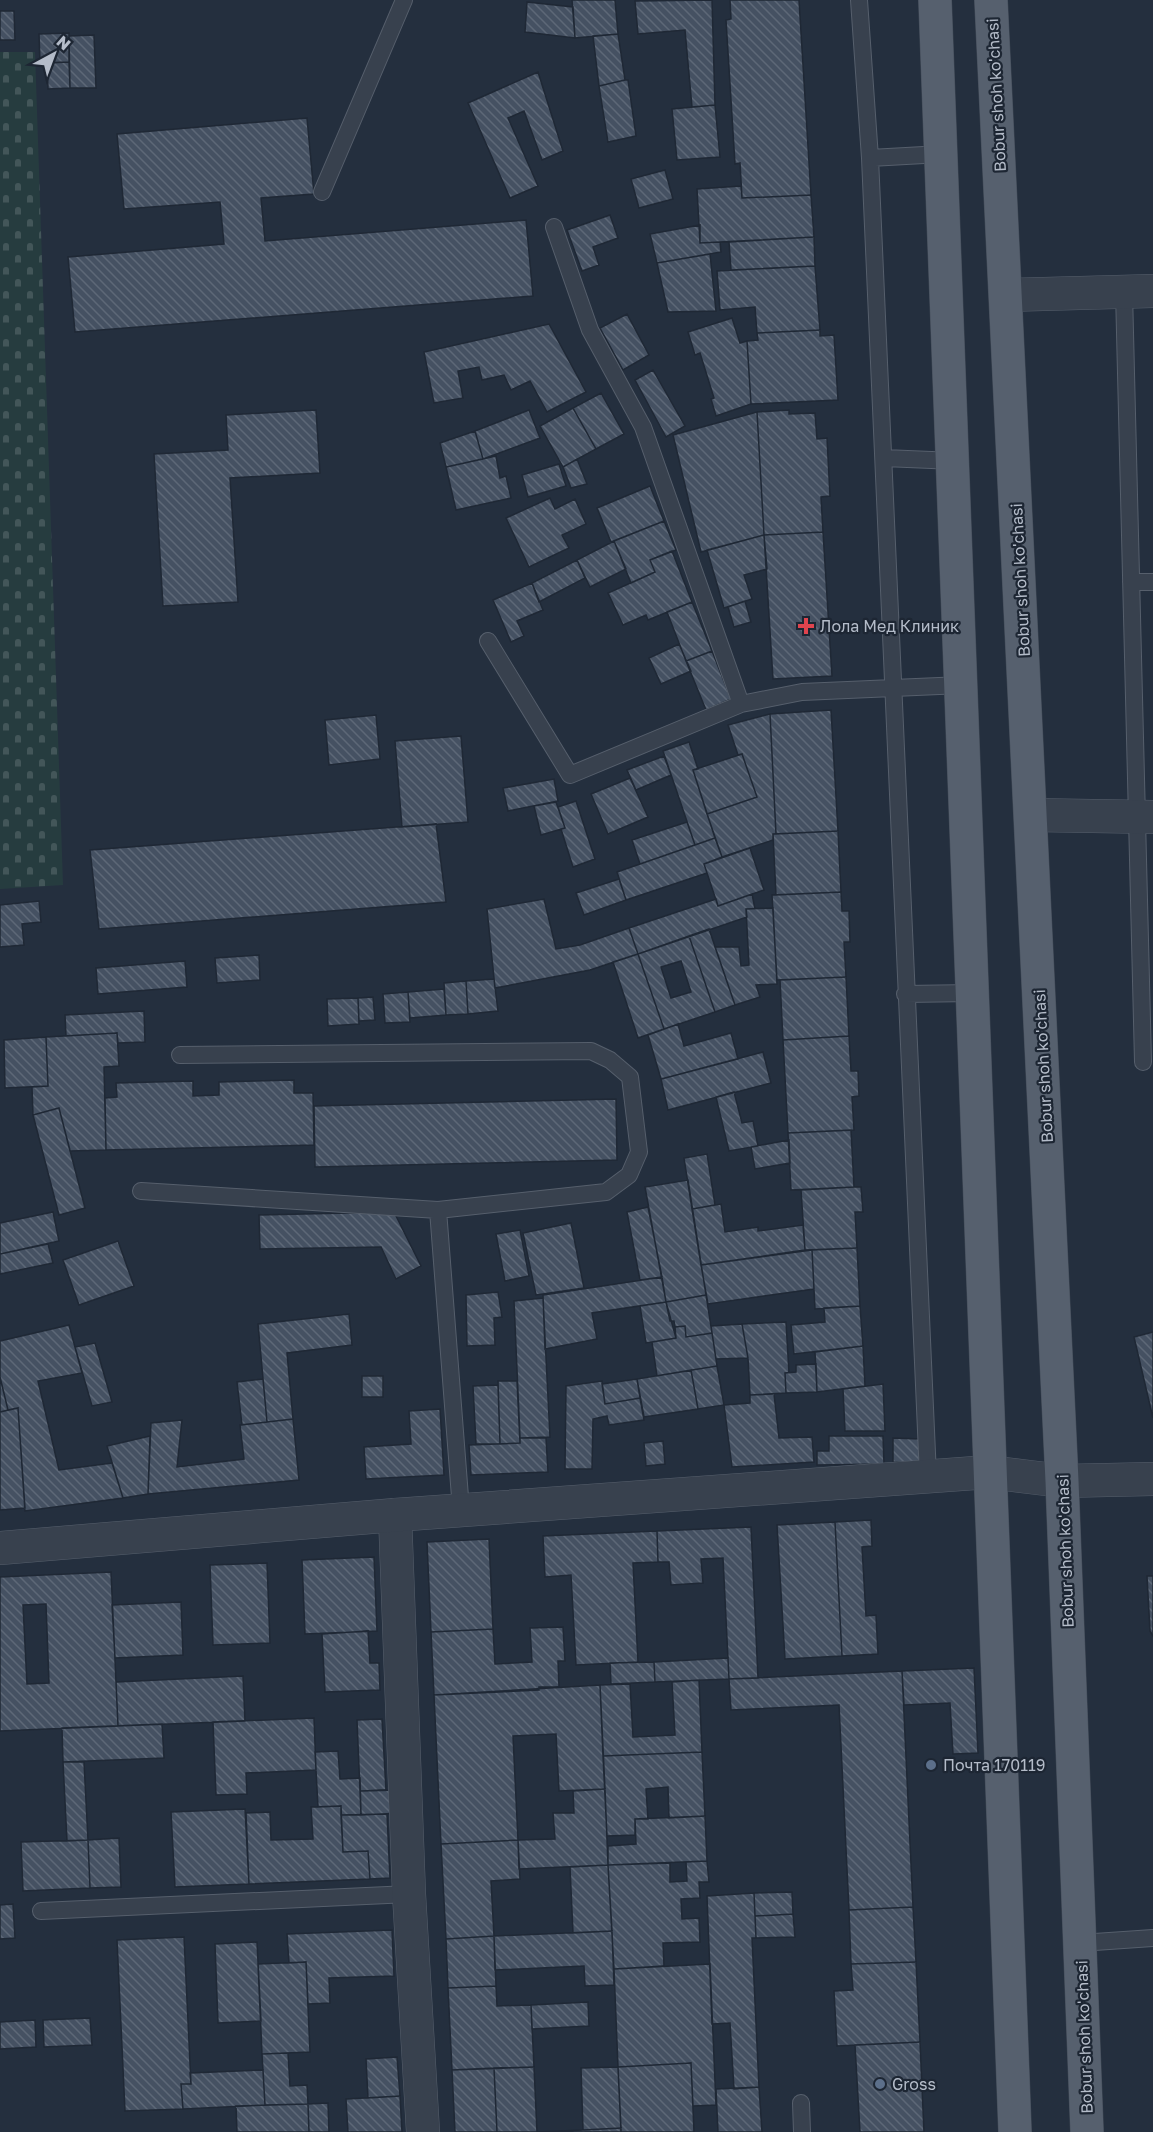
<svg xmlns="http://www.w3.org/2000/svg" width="1153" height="2132" font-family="'Golos Text',sans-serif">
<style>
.cemetery{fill:url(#cemetery-stones)}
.building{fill:url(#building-back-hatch);stroke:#1f2835;stroke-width:1.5;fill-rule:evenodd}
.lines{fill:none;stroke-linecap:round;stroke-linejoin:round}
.service-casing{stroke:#565f6c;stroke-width:18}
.minor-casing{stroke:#565f6c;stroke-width:34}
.tertiary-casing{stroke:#565f6c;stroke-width:34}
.primary-casing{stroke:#414a57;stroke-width:34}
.service{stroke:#38414e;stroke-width:16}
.minor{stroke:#38414e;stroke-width:33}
.tertiary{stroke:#38414e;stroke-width:33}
.primary{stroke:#56606e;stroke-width:33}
.health-dot{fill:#e0444e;stroke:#1d2633;stroke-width:2}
.service-dot{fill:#5c6f8a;stroke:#1d2633;stroke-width:2}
.labels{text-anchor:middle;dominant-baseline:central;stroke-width:4.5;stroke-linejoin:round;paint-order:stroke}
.street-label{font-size:16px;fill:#b4bcc9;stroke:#1d2633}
.poi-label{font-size:16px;fill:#b4bcc9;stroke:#1d2633;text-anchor:start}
</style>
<defs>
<pattern id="cemetery-stones" width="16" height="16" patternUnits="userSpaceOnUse" patternTransform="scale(1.5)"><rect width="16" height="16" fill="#263c3f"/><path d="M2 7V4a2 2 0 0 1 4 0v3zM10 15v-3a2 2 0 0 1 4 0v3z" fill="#435659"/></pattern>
<pattern id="building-back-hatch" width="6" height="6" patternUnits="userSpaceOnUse" patternTransform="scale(1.5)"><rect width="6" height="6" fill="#455162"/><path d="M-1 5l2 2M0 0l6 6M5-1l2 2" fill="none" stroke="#5d6877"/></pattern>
</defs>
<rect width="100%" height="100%" fill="#242f3e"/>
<path class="cemetery" d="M0,52H35L63,885L0,889Z"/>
<path class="building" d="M572,0H615L618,34L575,38Z
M712,0L715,105L692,107L685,30L638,34L635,1Z
M730,0H799L811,195L742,198L740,163L735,164L726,20L731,19Z
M527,2L573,7L575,38L525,32Z
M0,11H14L15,40H0Z
M69,33V62L40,63L39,34Z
M618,34L625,80L599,86L593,36Z
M94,35L96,88H70L69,36Z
M69,62L70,88L48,89L47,63Z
M538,72L563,151L542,160L524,111L508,118L538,186L510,198L468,103Z
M625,80H628L636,136L608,142L599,86Z
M715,105L720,157L677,160L672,109Z
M307,118L314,194L261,198L265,241L526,220L533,296L75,332L68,257L224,244L220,202L124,209L117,134Z
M665,170L673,199L639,208L631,179Z
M741,186L742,198L811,195L814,237L700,243L697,189Z
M610,215L618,238L593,247L599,265L582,271L567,230Z
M700,225V243L720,242L721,252L657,263L650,234Z
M814,237L815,266L731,270L729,242Z
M710,254L716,311L668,312L657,263Z
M815,266L820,330L757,333L755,307L720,310L717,271Z
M627,314L649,355L623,370L600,328Z
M732,318L740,343L747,341L751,404L716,416L711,399L714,398L700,353L695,355L688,332Z
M549,324L586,392L547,412L530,381L511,390L504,375L482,380L479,367L458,371L463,398L434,403L424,352Z
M820,330V336L834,335L838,400L751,404L747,341L758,340L757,333Z
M653,370L685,426L666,437L635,380Z
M601,393L624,434L596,449L573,408Z
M573,408L596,449L563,467L540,426Z
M316,410L320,473L230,478L238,602L163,606L154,454L228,450L226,415Z
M529,410L540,438L483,459L475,431Z
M789,410V414L815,413L817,439L827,438L830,496L821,497L823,532L764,535L757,412Z
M757,412L764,535L701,552L673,435Z
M475,431L483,459L446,467L440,443Z
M496,456L500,478L506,476L511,498L456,510L446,467Z
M577,459L587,484L571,488L563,467Z
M559,464L566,486L528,497L522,475Z
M650,486L664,521L611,542L597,508Z
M550,498L555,509L575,499L586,524L562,535L569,548L529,567L506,518Z
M664,521L676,550L650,560L655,572L631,583L614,541Z
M823,532L832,676L773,679L764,535Z
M764,535L767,569L744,575L752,599L724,608L707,550Z
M614,541L626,569L590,587L577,560Z
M672,551L692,602L648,620L646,615L623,625L608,593L655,572L650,560Z
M577,560L585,578L539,602L532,583Z
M532,583L543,610L517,621L524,636L511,642L493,600Z
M745,601L751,622L734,627L728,607Z
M692,602L712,651L686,661L667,612Z
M679,644L691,671L661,684L649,658Z
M712,651L731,699L706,710L686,661Z
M831,710L838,831L776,834L770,714Z
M770,714L776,834H773V840L722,857L707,814L757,797L742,754L738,755L728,725Z
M376,715L380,759L329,765L325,720Z
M461,736L468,822L402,827L395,741Z
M689,742L698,769L693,770L715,838L695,845L663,751Z
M742,754L757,797L707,814L693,770Z
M664,756L671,775L636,790L627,770Z
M630,778L648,817L608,834L591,794Z
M554,779L558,801L508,811L503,788Z
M576,801L595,859L573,867L561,829L565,828L558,807Z
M556,802L565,828L541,835L534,806Z
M687,822L695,845L640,864L632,840Z
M436,824L446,902L99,929L90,850Z
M838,831L841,892L776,895L773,834Z
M715,838L722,857L704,864L707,873L626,900L617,872Z
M750,848L764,890L718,906L704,864Z
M619,879L626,900L584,915L576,893Z
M841,892L842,911H849L850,942H844L846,977L777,980L772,895Z
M752,894L755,909H746L747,917L638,954L629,928L716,899L718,906Z
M544,899L556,949L580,945L629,928L638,954L590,970L495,988L487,909Z
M39,901L41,922L22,924L24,945L0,947V905Z
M773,908L777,984L756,985L760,997L735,1005L715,947H739L741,966L749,965L746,909Z
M709,929L735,1005L715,1012L689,936Z
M689,936L715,1012L664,1029L638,954ZM681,961L691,992L671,998L661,967Z
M638,954L664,1029L638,1038L613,962Z
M259,955L260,980L217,983L215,958Z
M185,961L187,987L98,994L96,968Z
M846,977L849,1036L783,1040L780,980Z
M494,979L498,1011L468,1014L466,981Z
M466,981L468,1014L446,1015L444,983Z
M444,989L446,1015L410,1018L408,992Z
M408,992L410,1022L385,1023L383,994Z
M373,997L375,1020L359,1021L358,998Z
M358,998L359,1024L328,1026L327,999Z
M144,1011L145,1042L118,1043L117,1033L66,1036L65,1015Z
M678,1024L684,1046L731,1033L738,1059L661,1079L648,1035Z
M117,1033L119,1066L104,1067L106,1150L70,1151L59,1108L33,1115L32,1087L48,1086L46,1037Z
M849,1036L851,1071H858L859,1096L852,1097L854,1130L788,1133L783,1040Z
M46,1037L48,1086L5,1088L4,1040Z
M763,1052L771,1083L668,1110L661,1079Z
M294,1080V1093H313L314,1145L106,1150L105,1098L117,1097L116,1083L193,1081V1096L219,1095V1082Z
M734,1092L742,1123L753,1121L758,1146L729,1151L716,1097Z
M616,1099L617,1160L315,1167L314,1106Z
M59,1108L85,1208L59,1215L33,1115Z
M851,1130L854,1187L791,1190L788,1133Z
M789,1140L790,1163L755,1169L751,1147Z
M707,1154L715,1205L692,1209L684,1158Z
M688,1180L706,1295L666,1302L645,1187Z
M854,1187H861L863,1212H855L857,1248L805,1250L801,1190Z
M721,1204L725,1232L758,1227V1231L803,1225L805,1250L701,1265L692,1209Z
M648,1207L662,1277L640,1280L627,1212Z
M53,1212L59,1241L0,1254V1223Z
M394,1212L421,1266L396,1279L381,1247L260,1249L259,1215Z
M571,1223L584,1288L536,1295L523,1233Z
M520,1230L529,1276L505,1281L496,1234Z
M118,1241L134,1286L79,1305L63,1260Z
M48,1244L53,1263L0,1274V1254Z
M857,1248L860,1306L815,1309L812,1250Z
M812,1250L814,1289L708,1304L701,1265Z
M662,1277L666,1302L592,1313L597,1339L545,1349L543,1295Z
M498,1292L502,1317L494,1318L495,1345L467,1346L466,1295Z
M706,1295L712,1333L686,1337L685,1326L675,1327L674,1321H670L666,1302Z
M543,1298L550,1437L520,1438L514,1301Z
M666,1302L676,1338L646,1343L640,1306Z
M860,1306L863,1346L794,1354L791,1325L825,1322L824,1308Z
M349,1314L352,1345L287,1353L293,1419L267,1422L258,1324Z
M786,1322L789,1373H785L786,1393L750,1395L748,1358L742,1324Z
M742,1324L748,1358L716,1359L711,1326Z
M69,1325L82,1373L38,1381L59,1470L112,1463L123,1498L25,1511L18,1408L8,1410L0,1377V1341Z
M685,1326L686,1337L712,1333L717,1366L657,1376L652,1342L676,1338L675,1327Z
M1153,1332V1418L1134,1337Z
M95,1343L112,1402L92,1406L75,1347Z
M863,1346L865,1386L817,1392L815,1352Z
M816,1364L817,1392L786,1393L785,1373L796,1372V1365Z
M717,1366L724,1405L698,1409L691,1370Z
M691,1370L698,1409L644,1417L637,1379Z
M362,1376H383V1397H362Z
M0,1377L8,1410L0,1412Z
M263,1379L267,1422L242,1425L237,1382Z
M637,1379L640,1398L605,1404L602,1384Z
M498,1381H517L520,1443L500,1444Z
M602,1381L605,1404L640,1398L644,1420L609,1425L607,1416L593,1419L592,1469H565L566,1386Z
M883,1384L885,1431H845L843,1389Z
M498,1385L500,1444H476L473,1386Z
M774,1394L779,1438L812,1437L814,1462L732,1467L724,1405L750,1403V1395Z
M18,1408L25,1508L0,1510V1412Z
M440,1409L444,1475L366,1479L364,1447L411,1444L409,1411Z
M293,1419L299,1480L148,1494L151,1423L182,1420L177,1467L244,1459L240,1425Z
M150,1436L148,1494L123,1498L107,1446Z
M829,1436H883L884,1464L817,1465V1451H829Z
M520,1438H546L548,1472L471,1475L469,1445L520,1443Z
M893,1438L921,1439L920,1463L893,1462Z
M663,1441L665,1464L646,1466L644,1443Z
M871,1520L872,1546L862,1547L866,1616L876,1615L878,1654L842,1656L835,1522Z
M835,1522L842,1656L785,1659L777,1525Z
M751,1527L758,1678L729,1679L723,1558L701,1559L703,1583L671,1585L669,1562H658L657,1531Z
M657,1531L658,1562L633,1563L638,1662L576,1665L571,1575L545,1577L543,1536Z
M489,1539L493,1629L431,1632L427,1542Z
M374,1557L377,1631L305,1634L302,1560Z
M267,1563L270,1643L213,1645L210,1565Z
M111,1572L118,1726L0,1731V1577ZM46,1604L49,1683L27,1684L23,1605Z
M1147,1576H1153V1636L1150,1631Z
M181,1602L183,1655L115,1658L112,1605Z
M563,1627L565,1661H558L559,1687H539V1690L434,1695L431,1632L493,1629L495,1664L532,1662L530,1628Z
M368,1631L370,1663H379L380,1690L325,1692L322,1634Z
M728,1658L729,1679L655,1682L654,1662Z
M654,1662L655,1682L611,1684L610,1663Z
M974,1668L978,1753L953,1754L950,1703L904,1705L902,1671Z
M902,1671L913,1907L849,1910L839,1705L731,1710L729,1679Z
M243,1676L245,1721L118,1726L116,1682Z
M699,1680L702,1752L603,1756L600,1685L630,1684L633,1737L675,1735L672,1682Z
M600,1685L605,1789L559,1791L556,1734L513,1736L518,1840L441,1844L434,1695Z
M314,1718L316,1770L246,1773L247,1794L216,1795L213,1722Z
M382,1719L386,1790L360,1791L357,1720Z
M162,1724L164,1758L63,1762L62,1728Z
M338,1751L340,1779L360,1778L361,1815H341V1806L318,1807L315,1752Z
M702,1752L705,1816L669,1818L668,1787L646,1789L648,1819H635V1835L607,1836L603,1756Z
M63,1762H84L88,1840L67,1841Z
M605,1789L608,1865L519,1869L518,1840L555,1839L553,1813H574L573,1791Z
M401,1790L402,1813L361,1815L360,1791Z
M341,1806L343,1852L368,1851L370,1879L249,1884L246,1813L270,1812L271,1840L313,1839L311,1807Z
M245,1809L249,1884L175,1887L171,1812Z
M387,1814L390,1878L370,1879L368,1851L343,1852L341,1815Z
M705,1816L707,1861L608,1865V1846L636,1844L635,1819Z
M119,1838L121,1887L90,1888L88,1840Z
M88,1840L90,1888L23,1891L21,1842Z
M518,1840L520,1879L491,1881L494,1936L446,1939L441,1844Z
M707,1861L709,1882H699L700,1898L681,1899L682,1919L699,1918L700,1942L663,1943L664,1966L614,1969L608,1865L670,1863V1882L687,1881L686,1862Z
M608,1865L612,1931L573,1933L570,1867Z
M792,1892L793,1914L755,1916L754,1893Z
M754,1893L756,1938H752L759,2087L734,2089L730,2023L712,2024L707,1896Z
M13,1904L15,1938L0,1939V1905Z
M913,1907L916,1962L851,1964L849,1910Z
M793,1914L795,1937L756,1938L755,1916Z
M392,1930L394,1976L329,1978L330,2003L308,2004L306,1962L289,1963L287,1934Z
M612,1931L614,1985L585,1986L584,1966L495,1970L494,1936Z
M494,1936L496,1986L448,1988L446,1939Z
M184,1937L191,2084H181L183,2109L125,2111L117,1940Z
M257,1942L261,2021L218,2023L215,1944Z
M306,1962L310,2052L262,2054L258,1964Z
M916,1962L920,2042L837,2046L834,1991L853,1990L851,1964Z
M710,1964L716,2105L693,2106L691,2063L618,2067L614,1969Z
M496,1986L497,2006L531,2005L534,2067L452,2070L448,1988Z
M588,2002L589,2026L532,2029L531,2005Z
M90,2018L92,2045L44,2047L43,2020Z
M35,2020L36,2047L0,2049V2022Z
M920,2042L924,2132H860L855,2045Z
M288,2053L290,2086L307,2085L308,2104L265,2105L262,2054Z
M397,2057L400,2096L368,2098L366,2059Z
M691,2063L694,2132H621L618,2067Z
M534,2067L537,2132H497L494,2068Z
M618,2067L621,2128L583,2130L581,2068Z
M494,2068L497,2132H455L452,2070Z
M263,2070L265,2105L183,2109L181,2084H191L190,2073Z
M759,2087L762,2132H718L716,2089Z
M400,2096L402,2132H348L346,2099Z
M328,2103L329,2132H309L308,2104Z
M308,2104L309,2132H237L236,2106Z
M621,2128V2132H537L583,2130Z"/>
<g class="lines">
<defs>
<path id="service" d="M859,0L870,158L928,1476
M870,158L942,154
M322,192L404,0
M554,227L590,330L643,427L741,704
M1124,292L1143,1062
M884,458L955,461
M1131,582H1153
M488,641L570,775L741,704L802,692L962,685
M905,994L973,993
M180,1055L591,1051L610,1060L630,1077L639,1152L629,1175L606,1192L438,1210L461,1510
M141,1191L438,1210
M41,1911L409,1894
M1080,1943L1153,1938
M801,2103L802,2132"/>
<path id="minor" d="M1006,295L1153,291
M1031,815L1153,817
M395,1515L409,1894L423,2132"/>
<path id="tertiary" d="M0,1548L395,1515L989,1472L1062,1481L1153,1479"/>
<path id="primary" d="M935,0C966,710 987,1421 1015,2132
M991,0L1062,1481L1087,2132"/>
</defs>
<use href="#service" class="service-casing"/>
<use href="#minor" class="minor-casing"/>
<use href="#tertiary" class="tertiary-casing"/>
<use href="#primary" class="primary-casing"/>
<use href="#service" class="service"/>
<use href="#minor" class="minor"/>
<use href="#tertiary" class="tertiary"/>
<use href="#primary" class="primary"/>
</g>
<path class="health-dot" d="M803 617h6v6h6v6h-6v6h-6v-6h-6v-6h6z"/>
<g class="service-dot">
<circle cx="931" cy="1765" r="6"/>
<circle cx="880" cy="2084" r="6"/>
</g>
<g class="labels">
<g class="street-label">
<text transform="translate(996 95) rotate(-93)">Bobur shoh ko'chasi</text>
<text transform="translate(1020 580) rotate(-93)">Bobur shoh ko'chasi</text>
<text transform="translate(1043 1066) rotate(-93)">Bobur shoh ko'chasi</text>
<text transform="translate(1065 1551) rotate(-92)">Bobur shoh ko'chasi</text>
<text transform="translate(1084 2037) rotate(-92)">Bobur shoh ko'chasi</text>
</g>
<g class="poi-label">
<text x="820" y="626">Лола Мед Клиник</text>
<text x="943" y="1765">Почта 170119</text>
<text x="892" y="2084">Gross</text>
</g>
</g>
<g transform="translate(54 54) rotate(41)" stroke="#1d2633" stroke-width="4.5" paint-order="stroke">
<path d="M0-4.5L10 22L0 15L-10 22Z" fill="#b4bcc9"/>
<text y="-9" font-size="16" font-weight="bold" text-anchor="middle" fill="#b4bcc9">N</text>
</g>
</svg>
